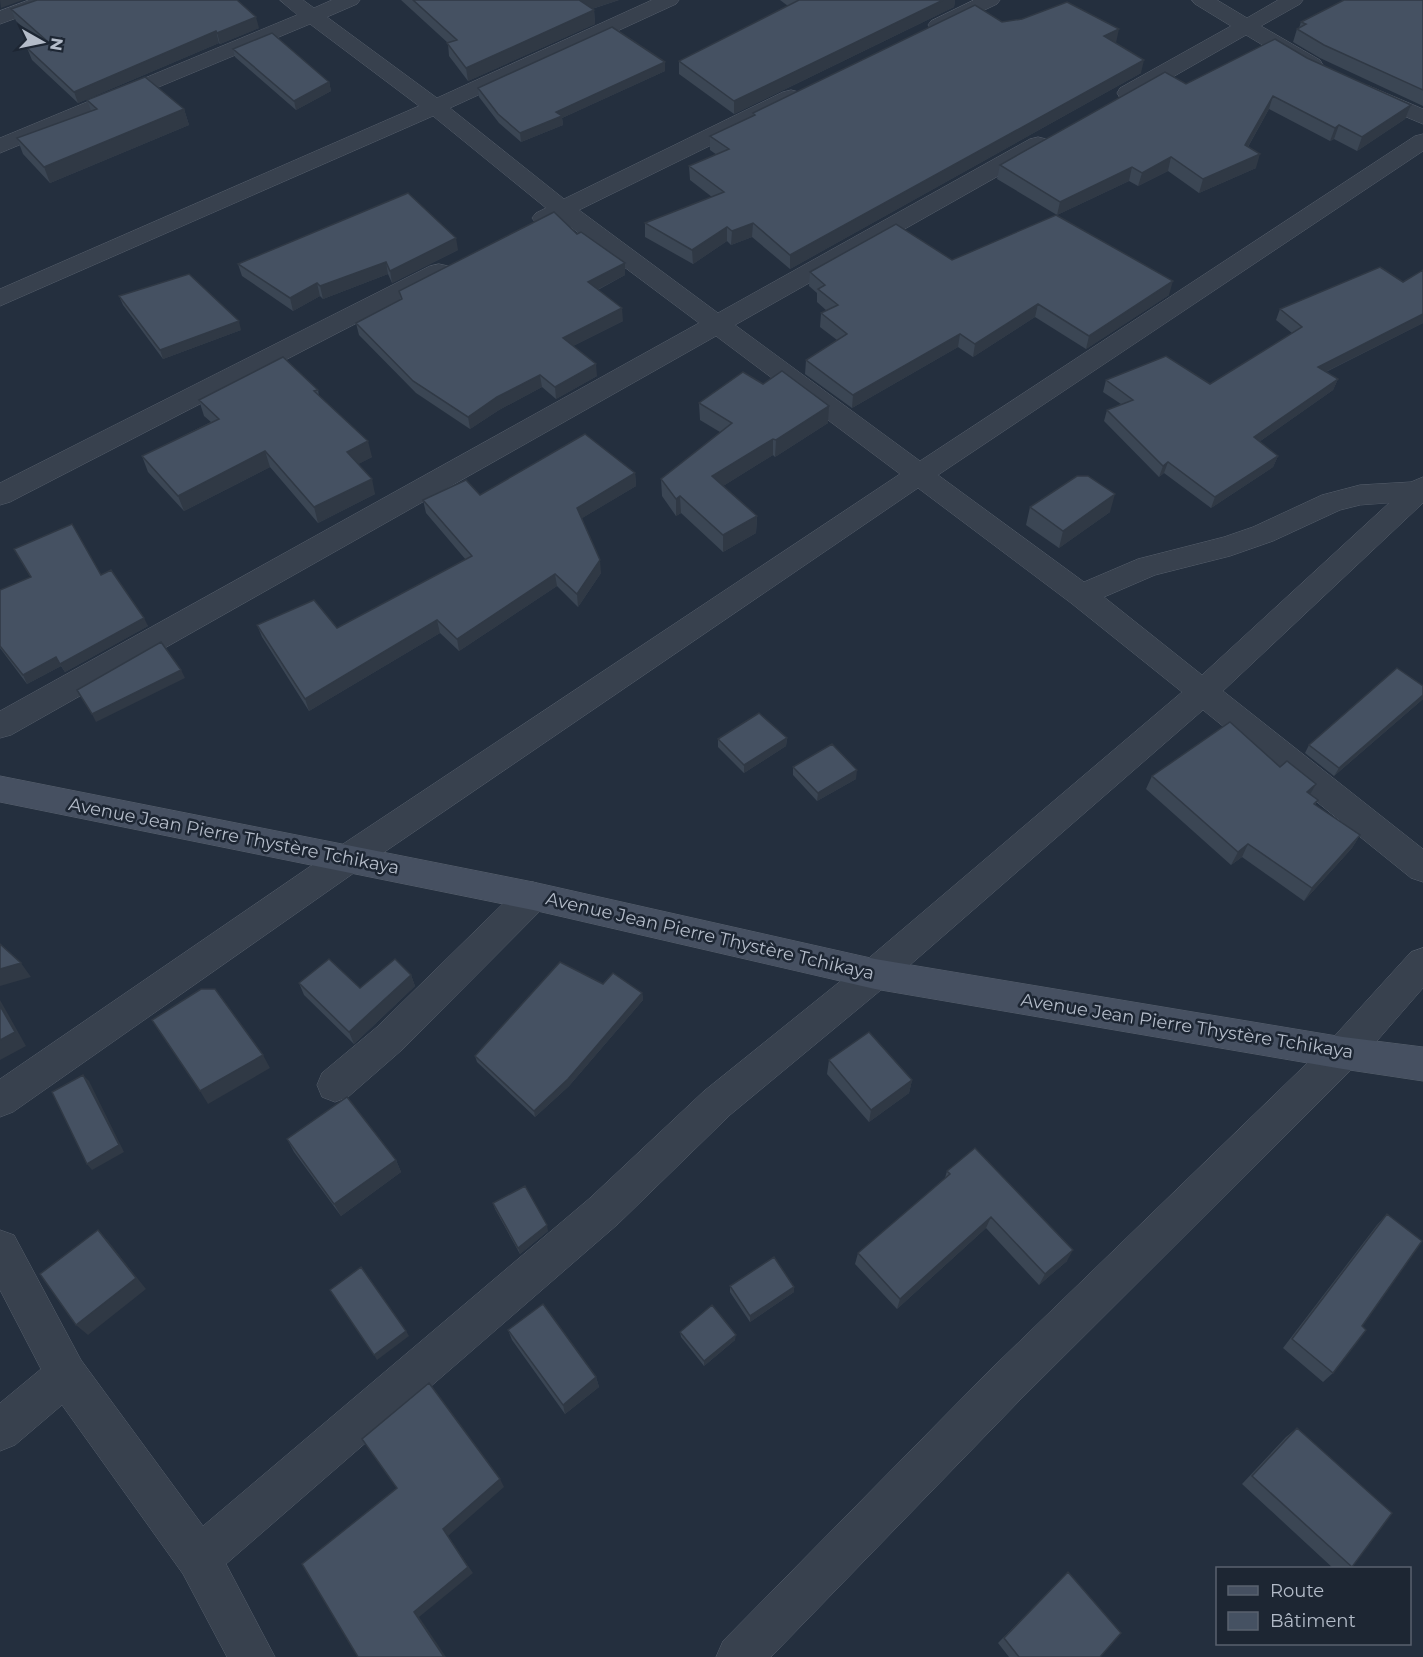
<svg xmlns="http://www.w3.org/2000/svg" width="1423" height="1657" font-family="Montserrat,sans-serif">
<style>
.lines{fill:none;stroke-linecap:round;stroke-linejoin:round}
.street-casing{stroke:#565f6c;stroke-width:1}
.secondary-casing{stroke:#565f6c;stroke-width:1}
.street{fill:#38414e;fill-rule:evenodd}
.secondary{fill:#465061;fill-rule:evenodd}
.wall{fill:#3b4654}
.shaded-wall{fill:#303945}
.building{fill:#455162;stroke:#303945;stroke-width:1.5}
.labels{text-anchor:middle;dominant-baseline:central;stroke-width:5;stroke-linejoin:round;paint-order:stroke}
.street-label{font-size:18px;fill:#b4bcc9;stroke:#1d2633}
</style>
<rect width="100%" height="100%" fill="#242f3e"/>
<g class="lines">
<defs>
<path id="street" d="M29,0H58L55,4L0,24V11Z
M280,0H303L314,8L332,0H360L357,4L327,17L437,98L652,0H679L676,4L450,108L564,199L783,92L791,90L799,92L802,97L799,102L579,210L718,313L1030,139L1038,137L1046,139L1049,144L1046,149L735,325L920,461L1415,136L1423,134V151L938,475L1084,582L1138,559L1224,537L1253,527L1322,495L1360,485L1411,482L1423,477V503L1223,691L1423,849V882L1411,878L1203,710L887,985L730,1115L618,1224L226,1564L275,1657H227L183,1574L62,1405L15,1445L0,1451V1403L41,1369L0,1290V1230L14,1235L81,1360L203,1526L590,1198L704,1091L863,963L1182,692L1071,603L918,488L361,868L13,1112L0,1117V1079L337,848L900,474L716,336L11,735L0,738V711L699,323L560,219L544,225L536,223L532,218L536,213L546,208L433,116L0,306V289L419,106L310,24L0,153V138L297,15ZM1389,503L1202,675L1104,597L1155,575L1230,556L1273,541L1340,510L1360,505Z
M974,0H1000L997,4L945,29L938,31L931,29L928,25L931,21Z
M1192,0H1217L1247,18L1278,0H1303L1300,4L1261,26L1320,60L1323,65L1320,70L1312,71L1304,70L1246,35L1136,98L1128,100L1120,98L1117,93L1120,88L1231,26L1195,4Z
M1369,86L1423,109V124L1361,98L1358,93L1361,88Z
M439,264L448,266L451,271L448,276L10,502L0,505V483L430,266Z
M533,882L545,886L550,896L545,906L403,1049L348,1097L335,1102L322,1097L317,1085L322,1073L377,1027L521,886Z
M1423,948V988L1356,1065L1019,1401L771,1657H716L723,1641L989,1371L1330,1041L1411,952Z"/>
<path id="secondary" d="M0,776L533,882L875,959L1343,1037L1423,1047V1081L1343,1069L875,989L533,910L0,802Z"/>
</defs>
<use href="#street" class="street-casing"/>
<use href="#secondary" class="secondary-casing"/>
<use href="#street" class="street"/>
<use href="#secondary" class="secondary"/>
</g>
<path class="wall" d="M401,0H619L592,9L594,10L595,24L468,81L449,56L448,43Z
M780,0H955L954,7L734,114L679,74V61L788,6Z
M1423,0V106L1320,58L1293,42L1297,29L1299,28L1301,22Z
M11,9L259,28L220,44L219,43L78,103L32,60L27,48L41,43L16,21Z
M1002,22L1116,43L1141,73L790,269L752,237L731,245L727,241L693,264L645,237V223L712,197L690,180L689,166L717,155L710,150V136L753,116V113Z
M233,49L329,82L331,91L296,110L235,57Z
M1307,58L1411,105L1405,119L1357,151L1334,139L1330,141L1269,109L1248,147L1256,168L1199,193L1168,171L1138,186L1129,181L1057,215L997,179L1000,165L1186,84Z
M665,62V71L562,118L563,125L521,142L499,123L479,97L478,88Z
M87,100L184,109L189,125L50,183L23,154L17,138L91,111Z
M577,234L625,275L598,290L623,321L573,346L597,376L556,399L542,387L499,410L470,429L416,393L359,335L356,323L400,300L399,291Z
M458,250L392,283L388,274L323,299L320,296L293,311L242,276L238,264Z
M952,260L1169,295L1086,349L1035,317L973,357L958,347L852,408L805,374L806,360L837,340L820,327L821,313L827,311L817,302V293L809,286L810,272Z
M119,296L241,330L163,359L123,305Z
M1280,309L1423,323L1326,372L1338,379L1333,390L1259,442L1278,456L1273,467L1211,508L1164,473L1159,477L1104,421L1107,410L1121,404L1103,392L1106,380L1210,384L1292,333L1276,320Z
M318,390L319,396L372,457L358,464L375,494L318,523L270,467L184,511L148,472L142,456L211,422L204,416L199,400Z
M699,403L828,423L775,457L773,455L723,486L757,516L756,533L723,552L681,513L676,516L662,496L661,479L720,432L700,420Z
M635,473L636,486L582,518L601,573L578,607L557,586L459,651L440,633L309,711L262,637L257,625L337,628L466,560L426,513L423,500L480,495Z
M1030,507L1110,512L1059,548L1026,525Z
M14,549L101,575L148,626L65,672L61,666L27,684L0,648V590L31,578Z
M1423,686V699L1334,776L1305,753L1309,745Z
M787,738L786,746L744,773L718,747V739Z
M793,767L856,779L817,801L793,775Z
M1280,767L1316,784L1310,794L1318,800L1315,805L1360,835L1352,848L1304,901L1242,857L1231,865L1146,789L1152,776Z
M411,975L415,986L354,1044L304,995L299,983L360,988Z
M603,984L642,993L643,1000L569,1086L535,1117L477,1062L475,1056Z
M829,1060L912,1080L909,1093L869,1122L827,1074Z
M287,1139L396,1160L401,1172L341,1216L294,1152Z
M947,1171L1067,1261L1039,1285L986,1228L897,1309L855,1264L858,1253L945,1178Z
M493,1203L548,1231L520,1254L495,1209Z
M1387,1214L1362,1326L1333,1373L1323,1382L1283,1348L1377,1225Z
M730,1286L794,1287V1292L750,1322L730,1292Z
M508,1330L596,1377L599,1387L565,1414L512,1340Z
M680,1332L735,1340L704,1366L681,1337Z
M1297,1428L1352,1567L1350,1569H1334L1242,1484L1286,1437Z
M1068,1572L1100,1657H1009L998,1643Z"/>
<path class="shaded-wall" d="M0,0H23L1,8Z
M578,0H619L579,13Z
M943,0H955L954,7L734,114V101Z
M594,10L595,24L468,81L466,68Z
M256,17L259,28L220,44L217,33Z
M1119,29L1116,43L1101,50L1104,36Z
M216,31L219,43L78,103L74,92Z
M1144,60L1141,73L790,269V255Z
M665,62V71L562,118L563,125L521,142L520,133L556,112Z
M329,82L331,91L296,110L294,101Z
M1273,96L1269,109L1241,159L1245,145Z
M1411,105L1405,119L1357,151L1362,137Z
M184,109L189,125L50,183L44,167Z
M1339,125L1334,139L1330,141L1335,128Z
M1260,154L1256,168L1199,193L1203,179Z
M1171,157L1168,171L1138,186L1142,173Z
M1132,167L1129,181L1057,215L1060,202Z
M753,223L752,237L731,245L732,231Z
M727,227V241L693,264L692,250Z
M456,238L458,250L392,283L390,271Z
M386,262L388,274L323,299L320,286Z
M625,263V275L589,294L588,282Z
M1173,281L1169,295L1086,349L1089,336Z
M317,283L320,296L293,311L290,298Z
M1038,304L1035,317L973,357L975,344Z
M622,308L623,321L565,350L563,338Z
M1423,314V323L1313,378L1318,367Z
M239,321L241,330L163,359L160,350Z
M960,334L958,347L852,408L853,395Z
M596,364L597,376L556,399L555,387Z
M540,375L542,387L499,410L470,429L468,417L497,397Z
M1338,379L1333,390L1249,449L1254,437Z
M829,406L828,423L775,457L776,440Z
M773,439V455L712,493V476Z
M368,441L372,457L351,468L347,452Z
M265,451L270,467L184,511L178,496Z
M1278,456L1273,467L1211,508L1215,497Z
M1168,462L1164,473L1159,477L1163,466Z
M635,473L636,486L579,520L577,508Z
M372,479L375,494L318,523L314,507Z
M1115,494L1110,512L1059,548L1063,531Z
M680,496L681,513L676,516V499Z
M757,516L756,533L723,552V535Z
M600,560L601,573L578,607L577,594Z
M555,574L557,586L459,651L457,639Z
M144,618L148,626L65,672L60,664Z
M437,620L440,633L309,711L305,699Z
M56,657L61,666L27,684L23,675Z
M181,670L185,678L96,722L92,714Z
M1423,695V699L1334,776L1339,768Z
M787,738L786,746L744,773V765Z
M857,770L856,779L817,801L818,793Z
M1316,784L1308,798L1307,792Z
M1360,835L1352,848L1304,901L1312,888Z
M1248,844L1242,857L1231,865L1238,852Z
M21,963L31,977L0,986V969Z
M411,975L415,986L354,1044L349,1032Z
M642,993L643,1000L569,1086L535,1117L534,1111Z
M0,1000L26,1046L0,1060Z
M263,1055L270,1068L208,1104L200,1091Z
M83,1075L89,1081L124,1152L92,1170L87,1164Z
M912,1080L909,1093L869,1122L871,1110Z
M396,1160L401,1172L341,1216L334,1204Z
M991,1217L986,1228L897,1309L900,1299Z
M547,1225L548,1231L520,1254L518,1248Z
M98,1230L108,1241L146,1289L88,1335L76,1325Z
M1073,1250L1067,1261L1039,1285L1045,1274Z
M794,1287V1292L750,1322V1316Z
M406,1331L409,1336L377,1360L374,1355Z
M736,1335L735,1340L704,1366V1361Z
M596,1377L599,1387L565,1414L563,1405Z
M500,1479L504,1487L448,1536L473,1573L419,1617L446,1657H444L414,1612L443,1529Z"/>
<path class="building" d="M37,0H237L256,17L217,33L216,31L74,92L27,48L47,41L11,9Z
M413,0H579L594,10L466,68L447,43L457,40Z
M799,0H943L734,101L679,61Z
M1344,0H1423V90L1324,45L1297,29L1306,24L1301,22Z
M1067,2L1119,29L1104,36L1144,60L790,255L753,223L732,231L727,227L692,250L645,223L724,192L689,166L729,149L710,136L755,115L753,113L975,5L1002,22L1022,19Z
M612,27L665,62L556,112L562,116L520,133L498,114L478,88Z
M272,33L329,82L294,101L233,49Z
M1275,39L1307,58L1411,105L1362,137L1339,125L1335,128L1273,96L1245,145L1260,154L1203,179L1171,157L1142,173L1132,167L1060,202L1000,165L1165,72L1186,84Z
M145,77L184,109L44,167L17,138L97,109L87,100Z
M408,193L456,238L390,271L386,262L320,286L317,283L290,298L238,264Z
M554,212L577,234L581,232L625,263L588,282L622,308L563,338L596,364L555,387L540,375L497,397L468,417L413,381L356,323L402,299L399,291Z
M1056,215L1173,281L1089,336L1038,304L975,344L960,334L853,395L806,360L847,334L821,313L838,305L818,289L825,285L810,272L896,224L952,260Z
M1380,267L1403,282L1423,270V314L1318,367L1338,379L1254,437L1278,456L1215,497L1168,462L1163,466L1107,410L1133,400L1106,380L1166,356L1210,384L1302,327L1280,309Z
M189,274L239,321L160,350L119,296Z
M283,357L318,390L314,391L368,441L347,452L372,479L314,507L265,451L178,496L142,456L219,419L199,400Z
M782,371L829,406L776,440L773,439L712,476L757,516L723,535L680,496L676,499L661,479L732,423L699,403L743,372L763,384Z
M585,434L635,473L577,508L600,560L577,594L555,574L457,639L437,620L305,699L257,625L314,600L337,628L472,556L423,500L466,480L480,495Z
M1077,476H1088L1115,494L1063,531L1030,507Z
M72,524L101,575L111,570L144,618L60,664L56,657L23,675L0,646V590L31,577L14,549Z
M161,642L181,670L92,714L77,690Z
M1397,668L1423,686V695L1339,768L1309,745Z
M759,713L787,738L744,765L718,739Z
M1230,722L1280,767L1287,761L1316,784L1307,792L1318,800L1314,804L1360,835L1312,888L1248,844L1238,852L1152,776Z
M832,744L857,770L818,793L793,767Z
M0,944L21,963L0,969Z
M329,959L360,988L395,959L411,975L349,1032L299,983Z
M560,962L603,984L613,973L642,993L568,1079L534,1111L475,1056Z
M201,989H215L263,1055L200,1091L152,1020Z
M0,1006L15,1032L0,1040Z
M869,1032L912,1080L871,1110L829,1060Z
M83,1075L119,1145L87,1164L52,1092Z
M347,1097L396,1160L334,1204L287,1139Z
M975,1148L1073,1250L1045,1274L991,1217L900,1299L858,1253L950,1174L947,1171Z
M525,1186L547,1225L518,1248L493,1203Z
M1387,1214L1422,1241L1362,1326L1366,1330L1333,1373L1292,1339Z
M98,1230L136,1278L76,1325L40,1274Z
M774,1257L794,1287L750,1316L730,1286Z
M361,1267L406,1331L374,1355L330,1290Z
M543,1304L596,1377L563,1405L508,1330Z
M712,1305L736,1335L704,1361L680,1332Z
M429,1383L500,1479L443,1529L468,1567L414,1612L444,1657H358L302,1564L397,1488L362,1439Z
M1297,1428L1392,1513L1352,1567L1252,1476Z
M1068,1572L1121,1633L1100,1657H1019L1004,1638Z"/>
<g class="labels">
<g class="street-label">
<text transform="translate(234 836) rotate(11)">Avenue Jean Pierre Thystère Tchikaya</text>
<text transform="translate(710 936) rotate(13)">Avenue Jean Pierre Thystère Tchikaya</text>
<text transform="translate(1187 1026) rotate(9)">Avenue Jean Pierre Thystère Tchikaya</text>
</g>
</g>
<rect x="1216" y="1567" width="195" height="78" fill="#1d2633" stroke="#59626f" stroke-width="1.5"/>
<rect x="1228" y="1586" width="30" height="9" fill="#465061" stroke="#59626f" stroke-width="1.5"/>
<text x="1270" y="1597" font-size="18" fill="#b4bcc9">Route</text>
<rect x="1228" y="1612" width="30" height="18" fill="#455162" stroke="#59626f" stroke-width="1.5"/>
<text x="1270" y="1627" font-size="18" fill="#b4bcc9">Bâtiment</text>
<g transform="translate(42 42) rotate(99)" stroke="#1d2633" stroke-width="4.5" paint-order="stroke">
<path d="M0-4.5L10 22L0 15L-10 22Z" fill="#b4bcc9"/>
<text y="-9" font-size="16" font-weight="bold" text-anchor="middle" fill="#b4bcc9">N</text>
</g>
</svg>
